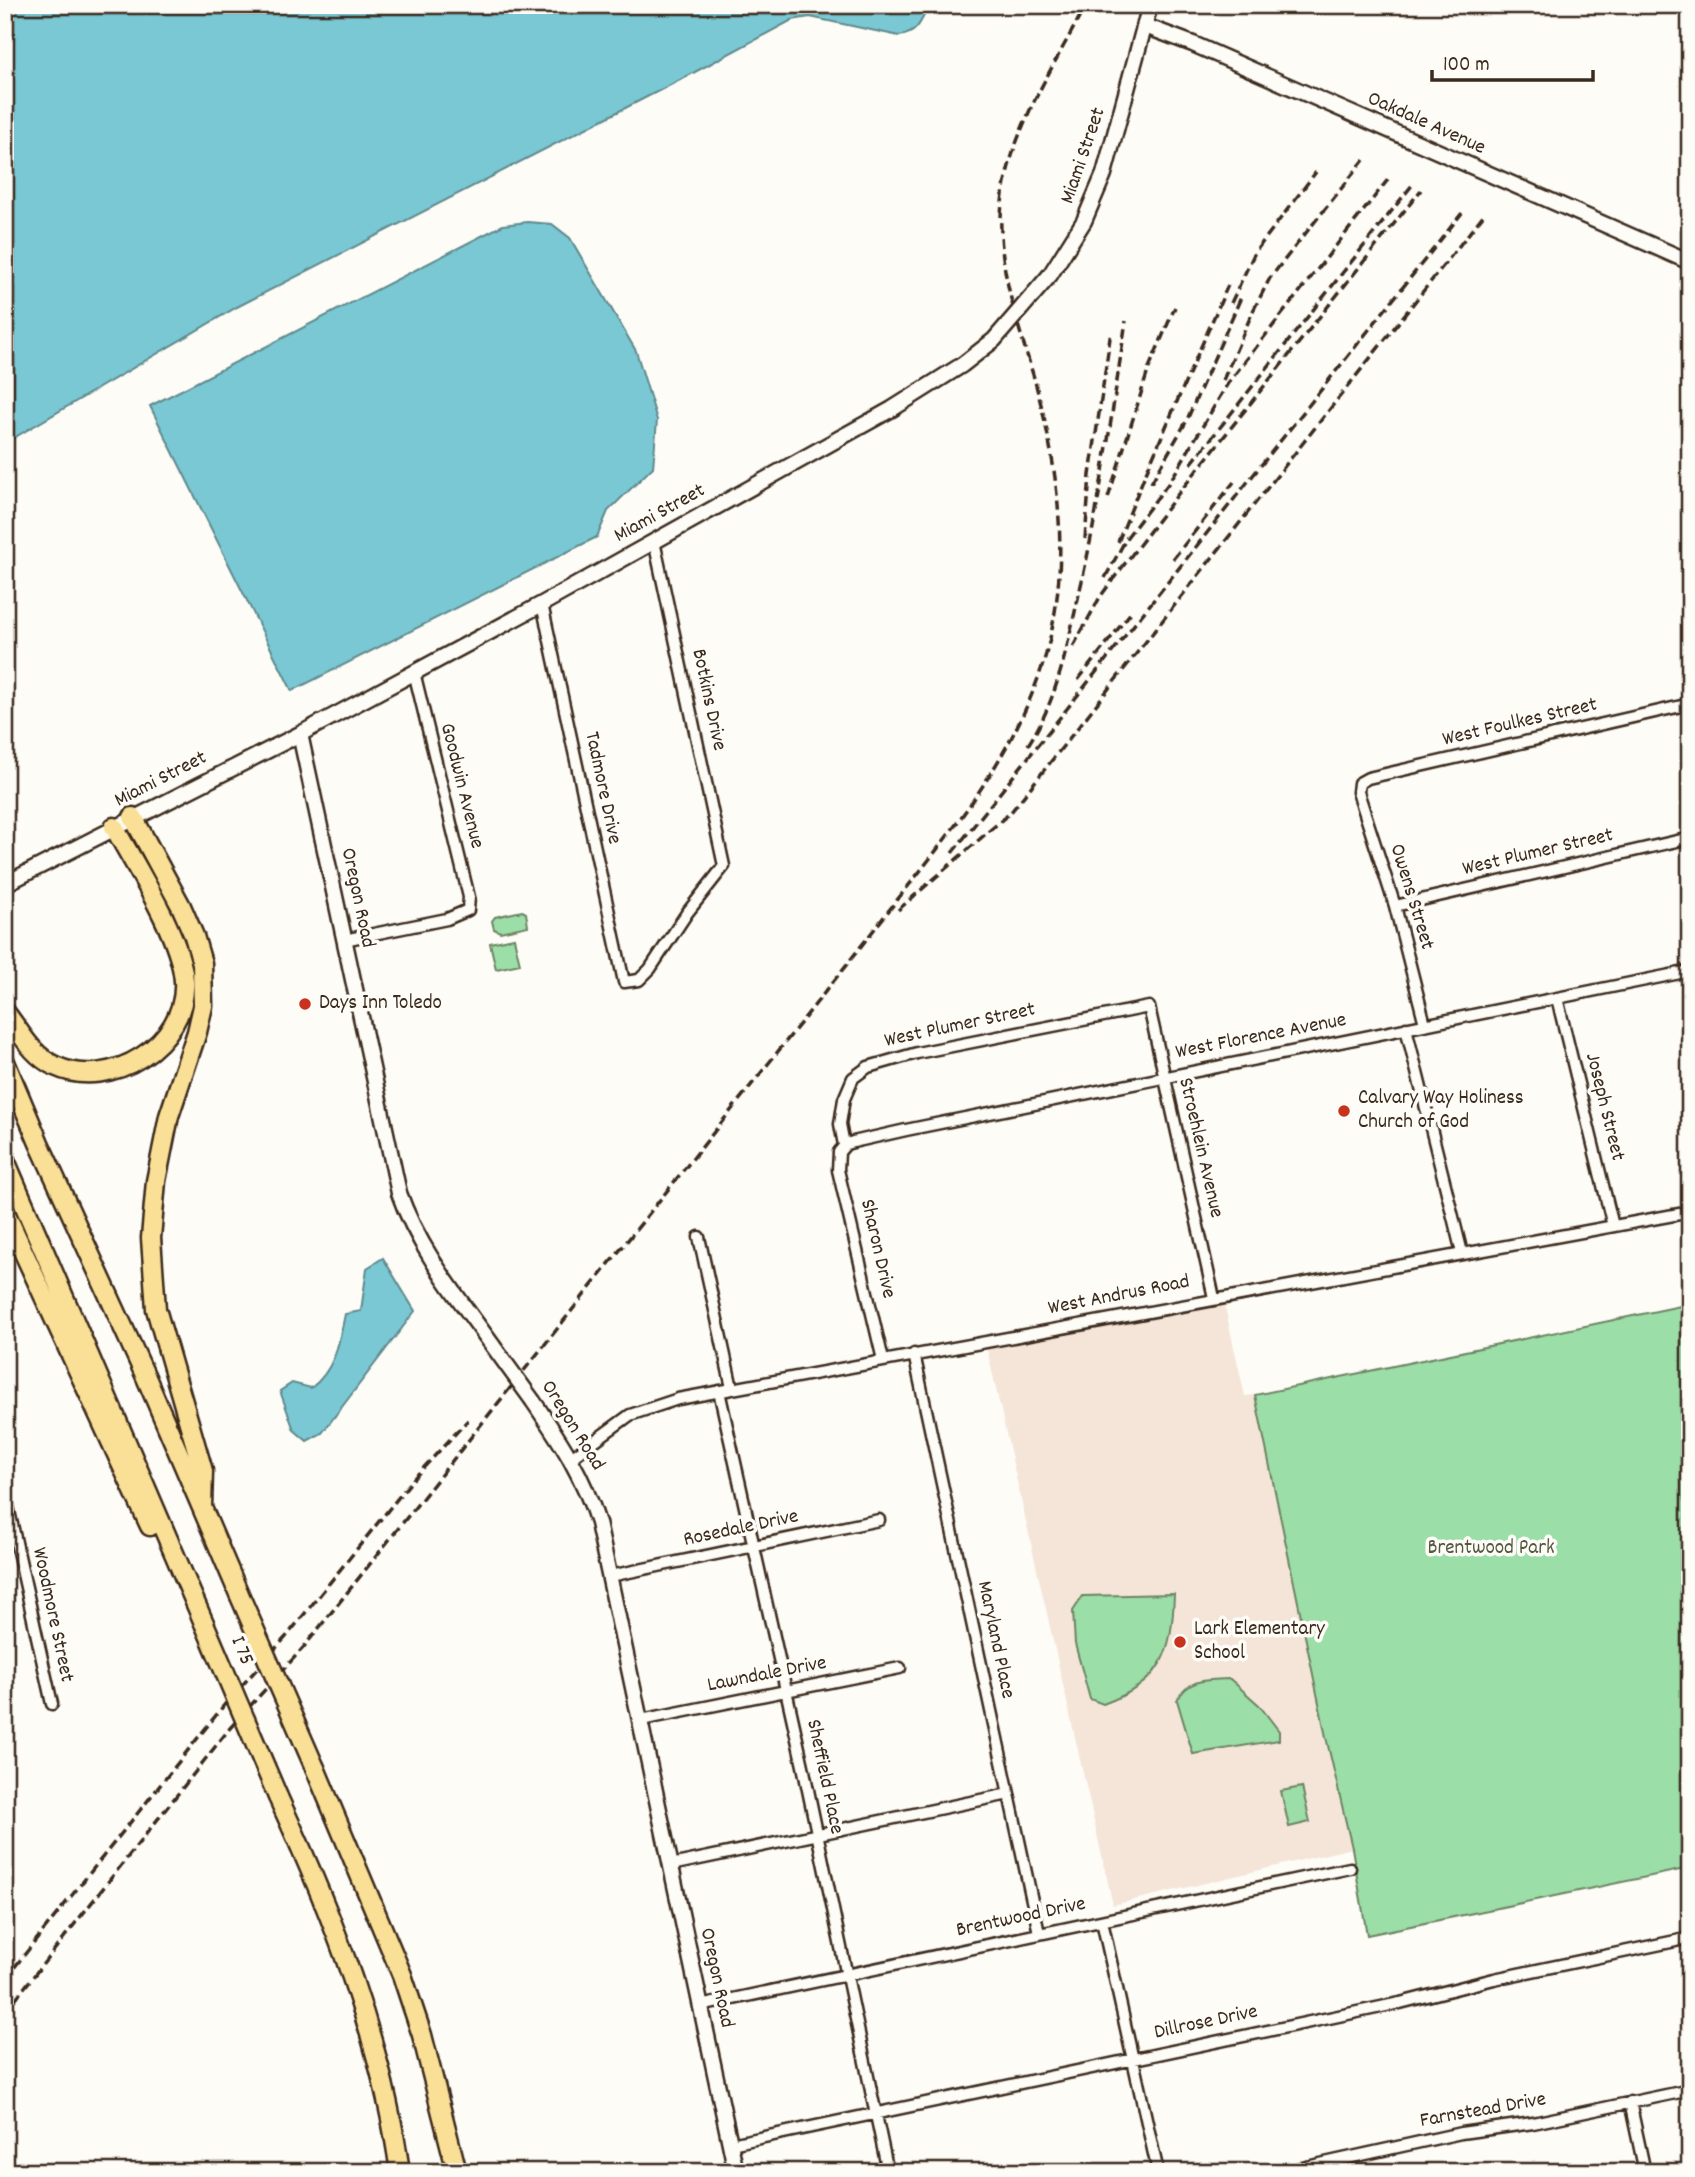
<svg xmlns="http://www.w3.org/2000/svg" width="1695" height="2177" font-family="Dekko,sans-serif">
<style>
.built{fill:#f4e5d8}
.green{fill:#9cdea8;stroke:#6c8463;stroke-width:2}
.water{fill:#79c8d4;stroke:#60898b;stroke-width:2}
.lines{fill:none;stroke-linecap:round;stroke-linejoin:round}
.street-casing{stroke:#3b2a1e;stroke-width:15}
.secondary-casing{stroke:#3b2a1e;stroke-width:19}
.highway-casing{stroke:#3b2a1e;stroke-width:23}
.street{stroke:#fdfcf7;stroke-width:10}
.secondary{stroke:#fdfcf7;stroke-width:14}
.highway{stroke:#fadf96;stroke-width:18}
.rail{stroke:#3b2a1e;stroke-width:3.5;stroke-dasharray:10 5;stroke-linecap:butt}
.secondary-bridge-casing{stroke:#3b2a1e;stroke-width:19;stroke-linecap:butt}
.highway-bridge-casing{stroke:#3b2a1e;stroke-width:23;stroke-linecap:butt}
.secondary-bridge{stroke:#fdfcf7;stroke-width:14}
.highway-bridge{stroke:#fadf96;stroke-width:18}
.poi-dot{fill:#c8321e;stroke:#fdfcf7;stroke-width:2.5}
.labels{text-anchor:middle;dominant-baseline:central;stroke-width:7;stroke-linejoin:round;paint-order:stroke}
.street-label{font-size:21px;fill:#3b2a1e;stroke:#fdfcf7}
.poi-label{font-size:21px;fill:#3b2a1e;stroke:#fdfcf7;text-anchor:start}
.park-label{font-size:21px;fill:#535740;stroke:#fdfcf7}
</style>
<rect width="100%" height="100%" fill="#fdfcf7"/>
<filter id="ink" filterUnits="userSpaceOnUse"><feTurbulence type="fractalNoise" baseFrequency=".0143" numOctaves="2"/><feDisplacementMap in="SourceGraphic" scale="14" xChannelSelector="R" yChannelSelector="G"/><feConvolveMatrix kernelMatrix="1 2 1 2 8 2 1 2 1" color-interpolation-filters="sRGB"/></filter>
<g filter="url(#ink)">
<path class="built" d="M1224,1303L1245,1396L1255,1395L1326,1737L1352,1848L1113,1905L987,1349Z"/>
<path class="green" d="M522,911L526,913L528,926L500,932L494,929L492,921L495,917Z
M514,938L520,964L496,969L490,943Z
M1690,1304V1868L1367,1935L1352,1848L1326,1737L1255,1395Z
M1174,1594C1172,1655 1162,1682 1103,1704L1090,1699L1075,1644L1073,1611L1083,1596Z
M1230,1679L1259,1705L1279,1731V1740L1193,1754L1177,1700C1189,1678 1207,1680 1230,1679Z
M1302,1787L1310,1822L1289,1827L1281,1791Z"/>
<path class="water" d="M5,5H929C921,21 918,34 899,36L810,17L792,20L680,80L237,307L5,443Z
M527,222L552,224L570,238L636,351L657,420L653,467L608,511L597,537L292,691L150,406L503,225Z
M383,1258L415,1311L322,1433L307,1441L294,1430L280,1391L292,1383L311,1388C335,1370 339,1343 345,1314L361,1311L367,1268Z"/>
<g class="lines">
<defs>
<path id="street" d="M542,604L624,982L639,980L650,969L687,913L724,866L654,541
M1395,906L1690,838
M344,940L447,919L468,910L469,897L414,672
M1557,998L1613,1226
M1425,1024L1395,906L1358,792L1359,783L1368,778L1690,704
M1406,1028L1462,1253
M844,1145L840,1124L844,1099L853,1078L868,1067L917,1053L1149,1007L1214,1298
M699,1237L732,1388
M914,1354L1039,1933
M883,1360L838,1170L839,1152L846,1144L853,1142L906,1130L1690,971
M719,1391L803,1766L888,2172
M571,1458L630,1415L678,1399L1690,1212
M5,1493L52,1704
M610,1576L879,1520
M641,1720L900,1668
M671,1865L1009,1794
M1102,1921L1158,2172
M700,2006L1350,1868
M1630,2102L1645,2172
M731,2144L1400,2003L1494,1979L1690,1938
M1284,2172L1461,2133L1533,2123L1690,2090"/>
<path id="secondary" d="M1145,26L1193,44L1690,262
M1050,275L1084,221L1104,174L1150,5
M300,734L399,1193C419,1250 458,1297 493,1346
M5,884L300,734L542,604L892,409L962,365
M533,1401C561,1442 583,1475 598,1523L736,2172"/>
<path id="highway" d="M133,817L181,906L194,936L202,963L203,1006L197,1032L169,1116L156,1181L151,1238L156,1309L203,1471L202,1508
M5,1012C21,1032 31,1055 55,1066C110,1092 188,1044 184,981C181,937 136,867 114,827
M5,1062L39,1143L145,1375L239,1594
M5,1160L204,1623
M5,1212L150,1526
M315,1768L402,1975L422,2035L457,2172
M278,1797C333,1916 382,2041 400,2172"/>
</defs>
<use href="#street" class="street-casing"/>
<use href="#secondary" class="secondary-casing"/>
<use href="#highway" class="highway-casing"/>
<use href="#street" class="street"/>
<use href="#secondary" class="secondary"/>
<use href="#highway" class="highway"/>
<path class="rail" d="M1231,303L1255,252L1316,172
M1223,380L1253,311L1270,278L1364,160
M1191,464L1413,184
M1151,483L1186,422L1242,295
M1108,498L1149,368L1175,307
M1085,539L1090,475L1111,331
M1118,542L1144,477L1228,285
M1173,559L1234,482
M1105,578L1127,537L1171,480L1228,383L1390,177
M1073,647L1100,597L1114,578L1178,494L1421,190
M1078,680L1132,611
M1028,745C1058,699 1067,646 1079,594C1100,504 1112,412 1126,321
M952,853L1462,213
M898,910L1011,812L1485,213
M5,1979L225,1704L286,1637L414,1478L468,1420
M5,2012L230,1728L303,1648C460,1451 616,1255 772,1059C814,1006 856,953 897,900C958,824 1018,749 1046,654C1071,564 1059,467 1034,378C1019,327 999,272 1001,218C1003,141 1051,72 1086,5"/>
<defs>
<path id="secondary-bridge" d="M962,365L994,340L1050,275
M493,1346L533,1401"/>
<path id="highway-bridge" d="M239,1594L315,1768
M204,1623L278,1797"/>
</defs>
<use href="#secondary-bridge" class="secondary-bridge-casing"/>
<use href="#highway-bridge" class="highway-bridge-casing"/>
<use href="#secondary-bridge" class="secondary-bridge"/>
<use href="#highway-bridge" class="highway-bridge"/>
</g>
</g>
<g class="poi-dot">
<circle cx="305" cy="1004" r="7"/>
<circle cx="1344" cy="1111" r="7"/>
<circle cx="1180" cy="1642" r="7"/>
</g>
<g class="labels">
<g class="street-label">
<text transform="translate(1426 124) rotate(24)">Oakdale Avenue</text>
<text transform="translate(1084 156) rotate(-71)">Miami Street</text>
<text transform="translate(660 514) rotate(-29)">Miami Street</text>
<text transform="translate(708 700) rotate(78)">Botkins Drive</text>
<text transform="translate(1520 723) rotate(-13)">West Foulkes Street</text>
<text transform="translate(161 780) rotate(-27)">Miami Street</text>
<text transform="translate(461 786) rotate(76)">Goodwin Avenue</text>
<text transform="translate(602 788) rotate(78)">Tadmore Drive</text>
<text transform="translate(1538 853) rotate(-13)">West Plumer Street</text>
<text transform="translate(1411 897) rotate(73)">Owens Street</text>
<text transform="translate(357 898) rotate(78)">Oregon Road</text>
<text transform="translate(960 1026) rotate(-12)">West Plumer Street</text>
<text transform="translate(1261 1037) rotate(-11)">West Florence Avenue</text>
<text transform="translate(1604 1107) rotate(76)">Joseph Street</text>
<text transform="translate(1200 1148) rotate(77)">Stroehlein Avenue</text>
<text transform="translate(877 1249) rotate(77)">Sharon Drive</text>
<text transform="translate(1119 1296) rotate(-11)">West Andrus Road</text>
<text transform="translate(572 1426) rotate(58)">Oregon Road</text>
<text transform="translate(741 1529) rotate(-12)">Rosedale Drive</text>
<text transform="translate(52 1615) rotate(78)">Woodmore Street</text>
<text transform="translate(995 1640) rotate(78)">Maryland Place</text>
<text transform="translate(241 1651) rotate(67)">I 75</text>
<text transform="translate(767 1675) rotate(-11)">Lawndale Drive</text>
<text transform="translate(824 1777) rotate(78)">Sheffield Place</text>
<text transform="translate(1021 1918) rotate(-12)">Brentwood Drive</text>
<text transform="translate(716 1978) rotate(78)">Oregon Road</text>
<text transform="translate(1206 2023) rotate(-12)">Dillrose Drive</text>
<text transform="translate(1483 2111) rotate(-10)">Farnstead Drive</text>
</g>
<g class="poi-label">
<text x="319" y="1004">Days Inn Toledo</text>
<text x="1358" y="1099">Calvary Way Holiness<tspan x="1358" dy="24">Church of God</tspan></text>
<text x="1194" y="1630">Lark Elementary<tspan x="1194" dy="24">School</tspan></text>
</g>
<g class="park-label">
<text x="1491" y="1549">Brentwood Park</text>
</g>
</g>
<rect width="1695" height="2177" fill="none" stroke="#fdfcf7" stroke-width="28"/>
<rect x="14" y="14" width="1667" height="2149" fill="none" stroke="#3b2a1e" stroke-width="2.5" filter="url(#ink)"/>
<path d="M1432 70v10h161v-10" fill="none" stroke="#3b2a1e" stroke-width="3.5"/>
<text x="1443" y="70" font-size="21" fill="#3b2a1e" stroke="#fdfcf7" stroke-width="5" paint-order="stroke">100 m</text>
</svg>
